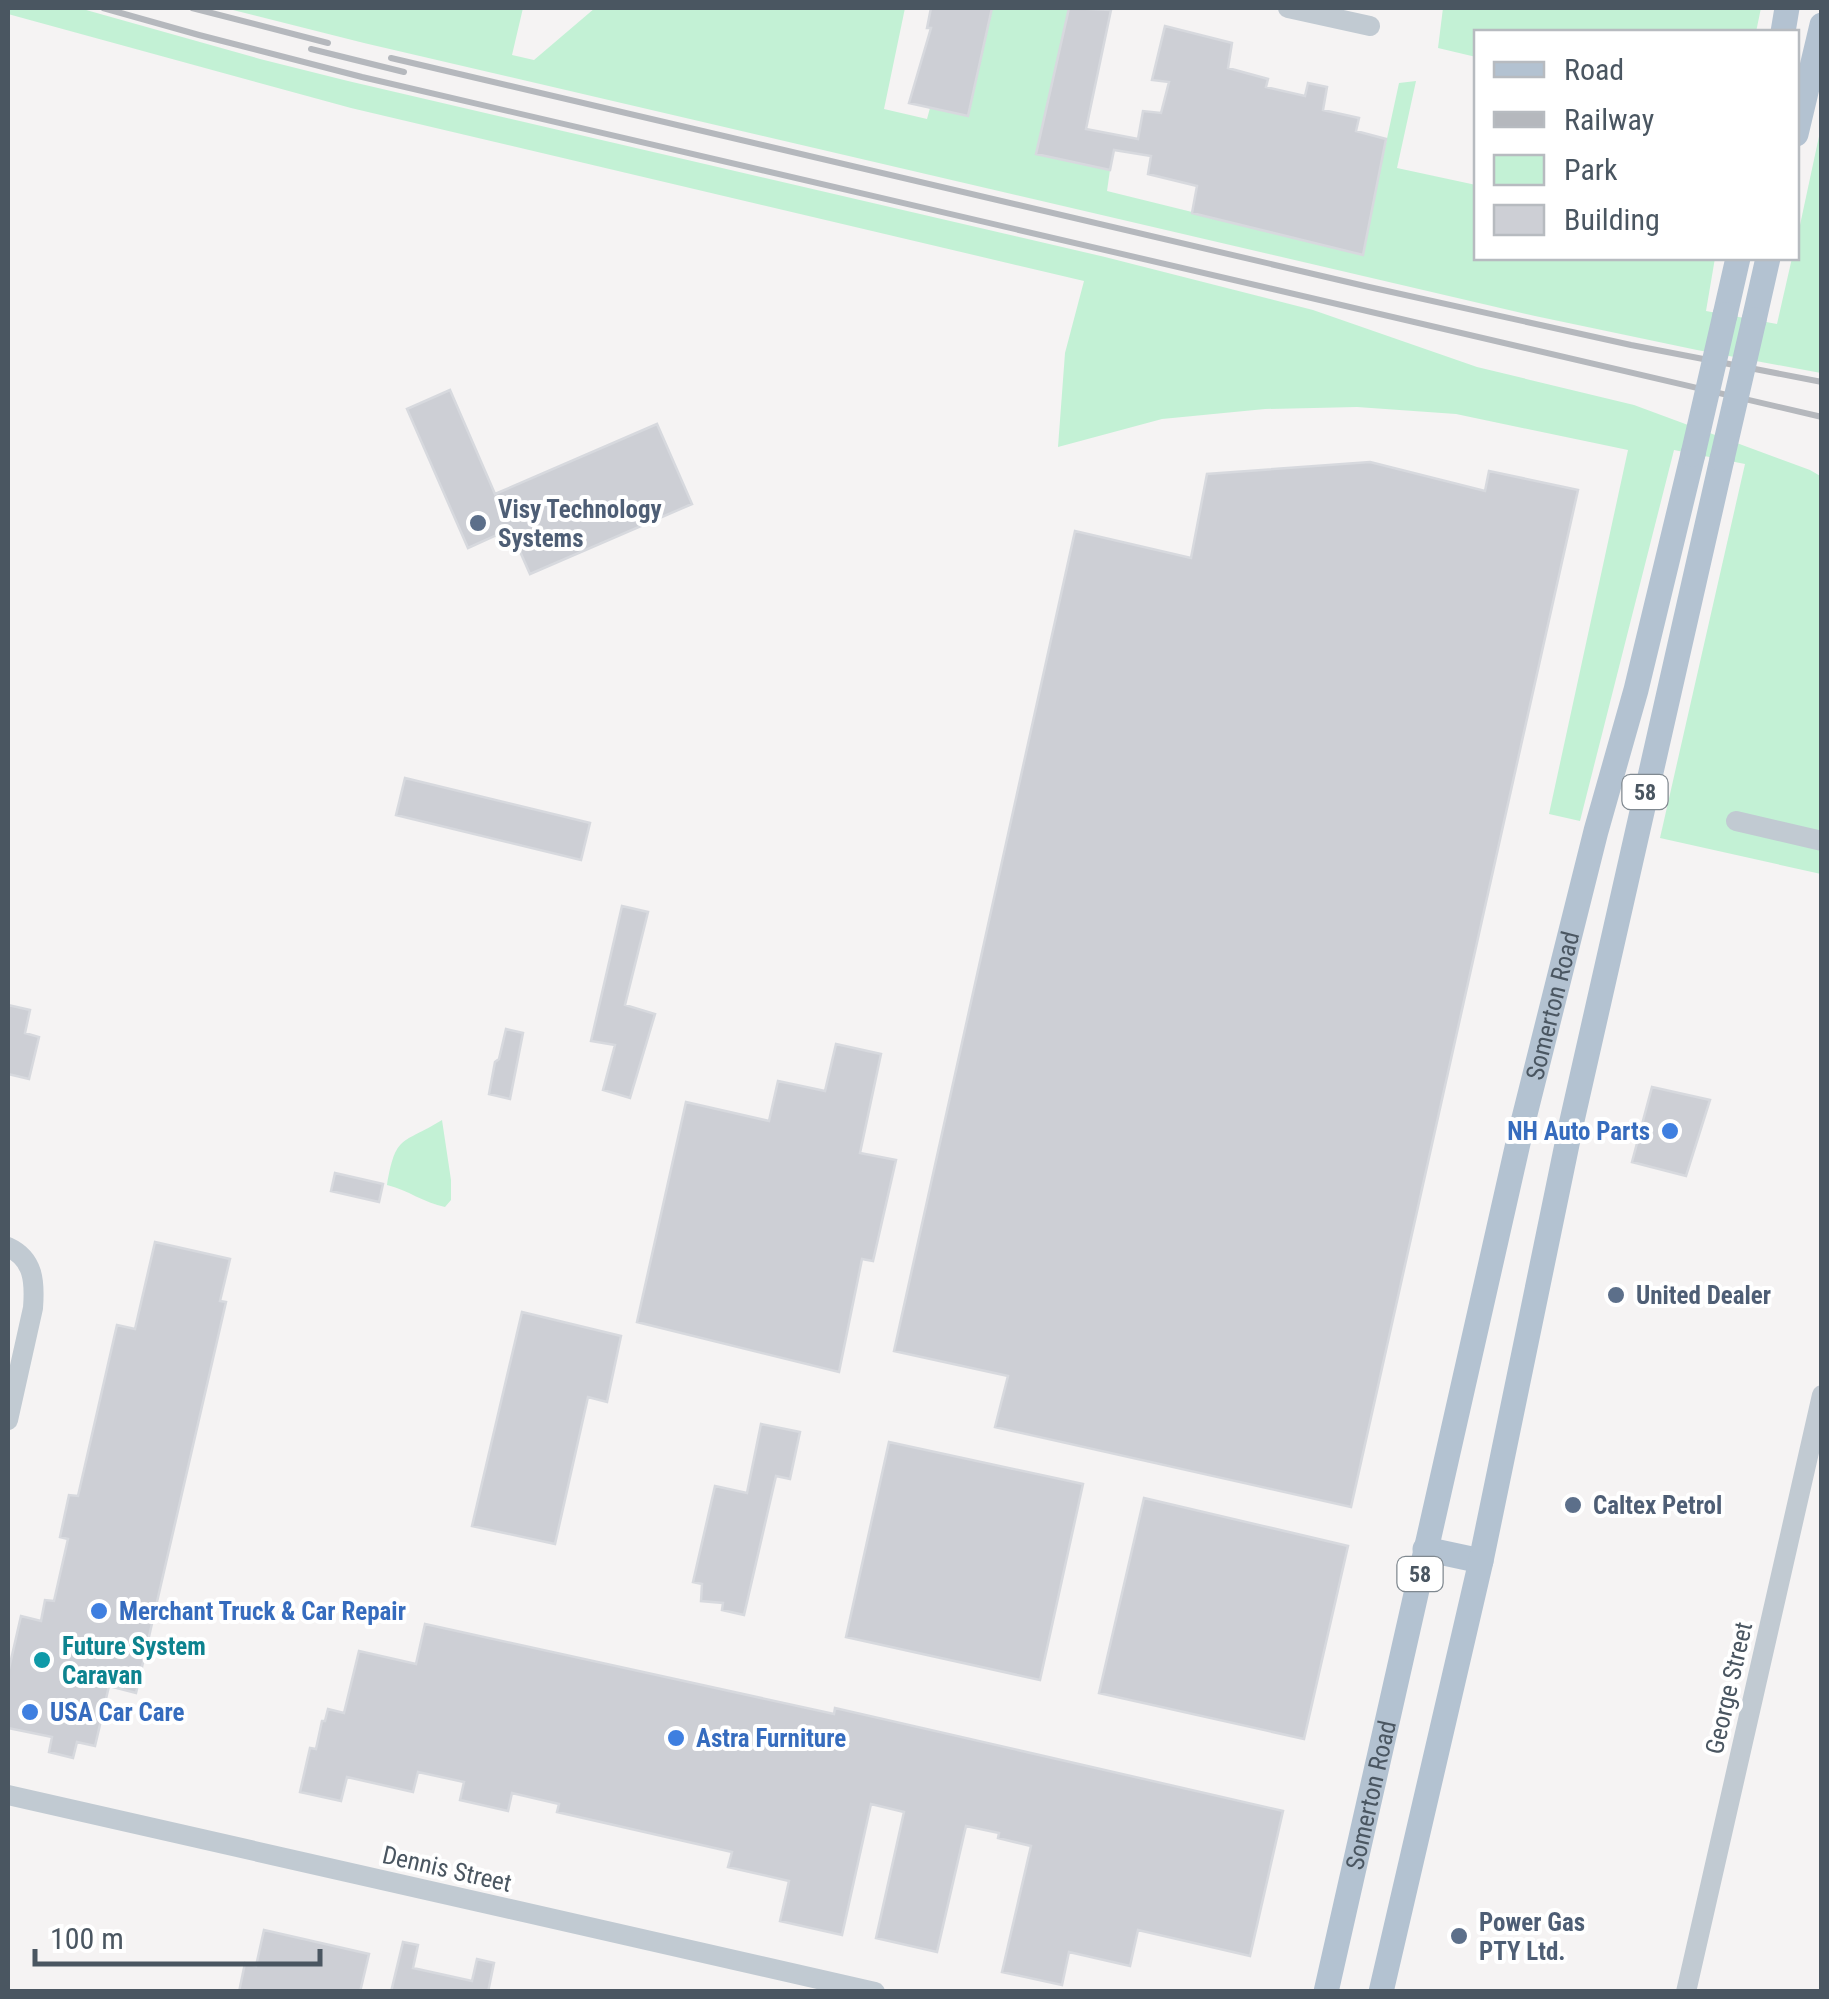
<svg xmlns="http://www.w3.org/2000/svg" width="1829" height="1999" font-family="'Roboto Condensed',sans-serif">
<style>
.green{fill:#c3f1d5}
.building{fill:#cdcfd5;stroke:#d7d9de;stroke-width:2.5}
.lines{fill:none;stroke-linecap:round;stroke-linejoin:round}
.minor{stroke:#c1cad2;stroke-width:20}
.major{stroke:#b3c2d1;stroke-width:25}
.rail{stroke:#b5b8bd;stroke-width:6}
.major-bridge{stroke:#b3c2d1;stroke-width:25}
.service-dot{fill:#5c6f8a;stroke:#fff;stroke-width:4}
.shop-dot{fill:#3f7fe0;stroke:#fff;stroke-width:4}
.culture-dot{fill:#0f9aa8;stroke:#fff;stroke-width:4}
.labels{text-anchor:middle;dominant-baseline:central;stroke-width:8;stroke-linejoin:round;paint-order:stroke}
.shield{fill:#fff;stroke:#808990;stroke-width:2.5}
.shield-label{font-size:22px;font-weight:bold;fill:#4a5661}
.service-label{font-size:25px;font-weight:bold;fill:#4e5e75;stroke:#fff;text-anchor:start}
.street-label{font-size:25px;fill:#4a5661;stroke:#fff}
.shop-label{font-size:25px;font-weight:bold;fill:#366cbe;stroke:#fff;text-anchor:start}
.culture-label{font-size:25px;font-weight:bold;fill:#0d838f;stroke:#fff;text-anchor:start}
</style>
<rect width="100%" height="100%" fill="#f5f3f3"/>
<path class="green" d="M8,8H79L260,59L348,81L1105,257L1313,310L1477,367L1634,405L1810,470L1822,477L1821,874L1660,838L1745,464L1674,450L1580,821L1549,814L1628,450L1456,414L1357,407L1265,409L1162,419L1058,447L1065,353L1084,281L351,108L8,14Z
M225,8H523L512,55L534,60L595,8H905L884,109L927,119L930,108L968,115L992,8H1069L1036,154L1110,170L1107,191L1362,254L1399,83L1416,81L1397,168L1476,185V258H1715L1706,311L1777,324L1792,258H1796L1797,239L1821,127V373L1697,350L1535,316L364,43Z
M1443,8H1761L1756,32H1476V57L1438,48Z
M442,1120L451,1180V1200L445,1207C424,1203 408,1190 387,1185C396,1134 401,1145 442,1120Z"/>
<path class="building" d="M931,8H992L968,116L909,103L931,28H927Z
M1069,8L1111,10L1086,129L1138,139L1143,111L1161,113L1169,82L1152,80L1165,26L1232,43L1228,68L1268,79L1266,87L1305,96L1308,83L1327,87L1323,110L1359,118L1356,131L1386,139L1363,255L1192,213L1197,186L1148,174L1151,156L1114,150L1110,170L1036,154Z
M450,390L495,494L657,424L692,504L530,574L510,529L468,548L407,409Z
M1370,462L1485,491L1489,471L1578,490L1351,1507L995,1427L1008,1376L894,1351L1075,531L1191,558L1207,474Z
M405,778L590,823L581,860L396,815Z
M622,906L648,912L625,1005L655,1014L630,1098L603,1090L615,1045L591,1041Z
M8,1005L30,1010L25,1033L39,1037L29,1079L8,1074Z
M506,1029L523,1033L510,1099L489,1094L495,1062L499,1059Z
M836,1044L881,1054L860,1153L896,1160L873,1261L862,1259L839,1372L637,1322L686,1102L769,1121L778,1081L825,1091Z
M1652,1087L1710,1100L1686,1176L1632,1162Z
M335,1173L383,1184L379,1202L331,1191Z
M155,1242L230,1259L220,1301L226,1302L136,1693L109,1686L95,1746L77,1742L73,1758L49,1752L52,1737L8,1728V1673L21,1616L41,1621L45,1600L54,1601L68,1539L60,1537L69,1495L78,1496L117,1325L135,1329Z
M522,1312L621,1336L607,1402L588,1397L555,1544L472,1526Z
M761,1424L800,1432L790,1479L776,1476L744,1615L722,1610L723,1603L701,1601L702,1584L693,1582L715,1486L747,1493Z
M889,1442L1083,1484L1040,1680L846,1637Z
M1144,1498L1348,1546L1304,1739L1099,1693Z
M425,1624L834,1714L835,1708L1283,1811L1250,1956L1138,1930L1130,1966L1069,1952L1062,1985L1002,1972L1031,1846L998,1838L999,1833L966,1826L937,1952L876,1938L904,1812L871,1804L842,1935L780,1921L789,1881L728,1867L732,1852L557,1812L559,1804L512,1793L508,1811L460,1800L464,1782L418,1772L413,1792L347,1777L341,1801L300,1792L310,1748L316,1749L322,1721H325L328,1709L344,1713L359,1651L416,1664Z
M264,1930L369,1954L360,1992H239L245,1963L256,1966Z
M403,1942L418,1945L413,1968L472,1981L477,1959L494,1963L488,1992H391Z"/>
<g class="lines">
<path class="minor" d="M1288,8L1370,26
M1736,821L1822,841
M8,1247C34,1259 35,1282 33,1308L8,1420
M8,1795L875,1992
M1686,1992L1822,1395"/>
<g class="major">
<path d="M1783,32L1787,8"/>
<path d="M1796,134L1822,25"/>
<path d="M1725,315L1738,258"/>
<path d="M1754,320L1768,258"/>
<path d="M1425,1549L1481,1561"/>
<path id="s1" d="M1326,1992L1521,1130L1596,831L1636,690L1693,454"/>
<path d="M1381,1992L1481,1561L1571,1125L1722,459"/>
</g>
<path class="rail" d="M103,8L199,35L362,77L1822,417
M192,8L328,43
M311,49L404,72
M391,58L1369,287L1631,345L1822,382"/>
<path class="major-bridge" d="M1693,454L1725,315
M1722,459L1754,320"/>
</g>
<g class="service-dot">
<circle cx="478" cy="523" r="10"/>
<circle cx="1616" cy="1295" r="10"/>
<circle cx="1573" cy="1505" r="10"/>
<circle cx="1459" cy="1936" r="10"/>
</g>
<g class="shop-dot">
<circle cx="1670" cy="1131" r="10"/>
<circle cx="99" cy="1611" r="10"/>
<circle cx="30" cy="1712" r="10"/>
<circle cx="676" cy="1738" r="10"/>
</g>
<circle class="culture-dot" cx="42" cy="1660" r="10"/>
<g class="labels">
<g class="shield">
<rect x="1622.5" y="775" width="45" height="34" rx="8"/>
<rect x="1397.5" y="1557" width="45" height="34" rx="8"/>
</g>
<g class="shield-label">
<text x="1645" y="792">58</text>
<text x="1420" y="1574">58</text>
</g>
<g class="service-label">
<text x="498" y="509">Visy Technology<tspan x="498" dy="29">Systems</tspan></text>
<text x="1636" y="1295">United Dealer</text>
<text x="1593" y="1505">Caltex Petrol</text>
<text x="1479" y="1922">Power Gas<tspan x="1479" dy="29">PTY Ltd.</tspan></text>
</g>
<g class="street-label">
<text stroke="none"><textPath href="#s1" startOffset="1012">Somerton Road</textPath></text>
<text transform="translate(1729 1688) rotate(-77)">George Street</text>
<text stroke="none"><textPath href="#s1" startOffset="202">Somerton Road</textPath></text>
<text transform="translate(447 1869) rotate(13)">Dennis Street</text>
</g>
<g class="shop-label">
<text x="1650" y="1131" text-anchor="end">NH Auto Parts</text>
<text x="119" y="1611">Merchant Truck &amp; Car Repair</text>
<text x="50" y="1712">USA Car Care</text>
<text x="696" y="1738">Astra Furniture</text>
</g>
<g class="culture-label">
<text x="62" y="1646">Future System<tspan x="62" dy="29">Caravan</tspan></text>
</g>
</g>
<rect width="1829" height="1999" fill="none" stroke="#4a5661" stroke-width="20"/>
<rect x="1474" y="30" width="325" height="230" fill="#ffffff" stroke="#b7bbc0" stroke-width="2.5"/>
<rect x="1494" y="62" width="50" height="15" fill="#b3c2d1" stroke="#b7bbc0" stroke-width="2.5"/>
<text x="1564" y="80" font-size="30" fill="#4a5661">Road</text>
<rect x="1494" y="112" width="50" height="15" fill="#b5b8bd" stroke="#b7bbc0" stroke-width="2.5"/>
<text x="1564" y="130" font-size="30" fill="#4a5661">Railway</text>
<rect x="1494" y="155" width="50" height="30" fill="#c3f1d5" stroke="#b7bbc0" stroke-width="2.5"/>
<text x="1564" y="180" font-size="30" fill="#4a5661">Park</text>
<rect x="1494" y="205" width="50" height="30" fill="#cdcfd5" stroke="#b7bbc0" stroke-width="2.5"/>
<text x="1564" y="230" font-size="30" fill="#4a5661">Building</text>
<path d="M35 1949v15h285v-15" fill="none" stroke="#4a5661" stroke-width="5"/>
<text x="50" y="1949" font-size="30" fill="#4a5661" stroke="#ffffff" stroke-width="8" paint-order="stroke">100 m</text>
</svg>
